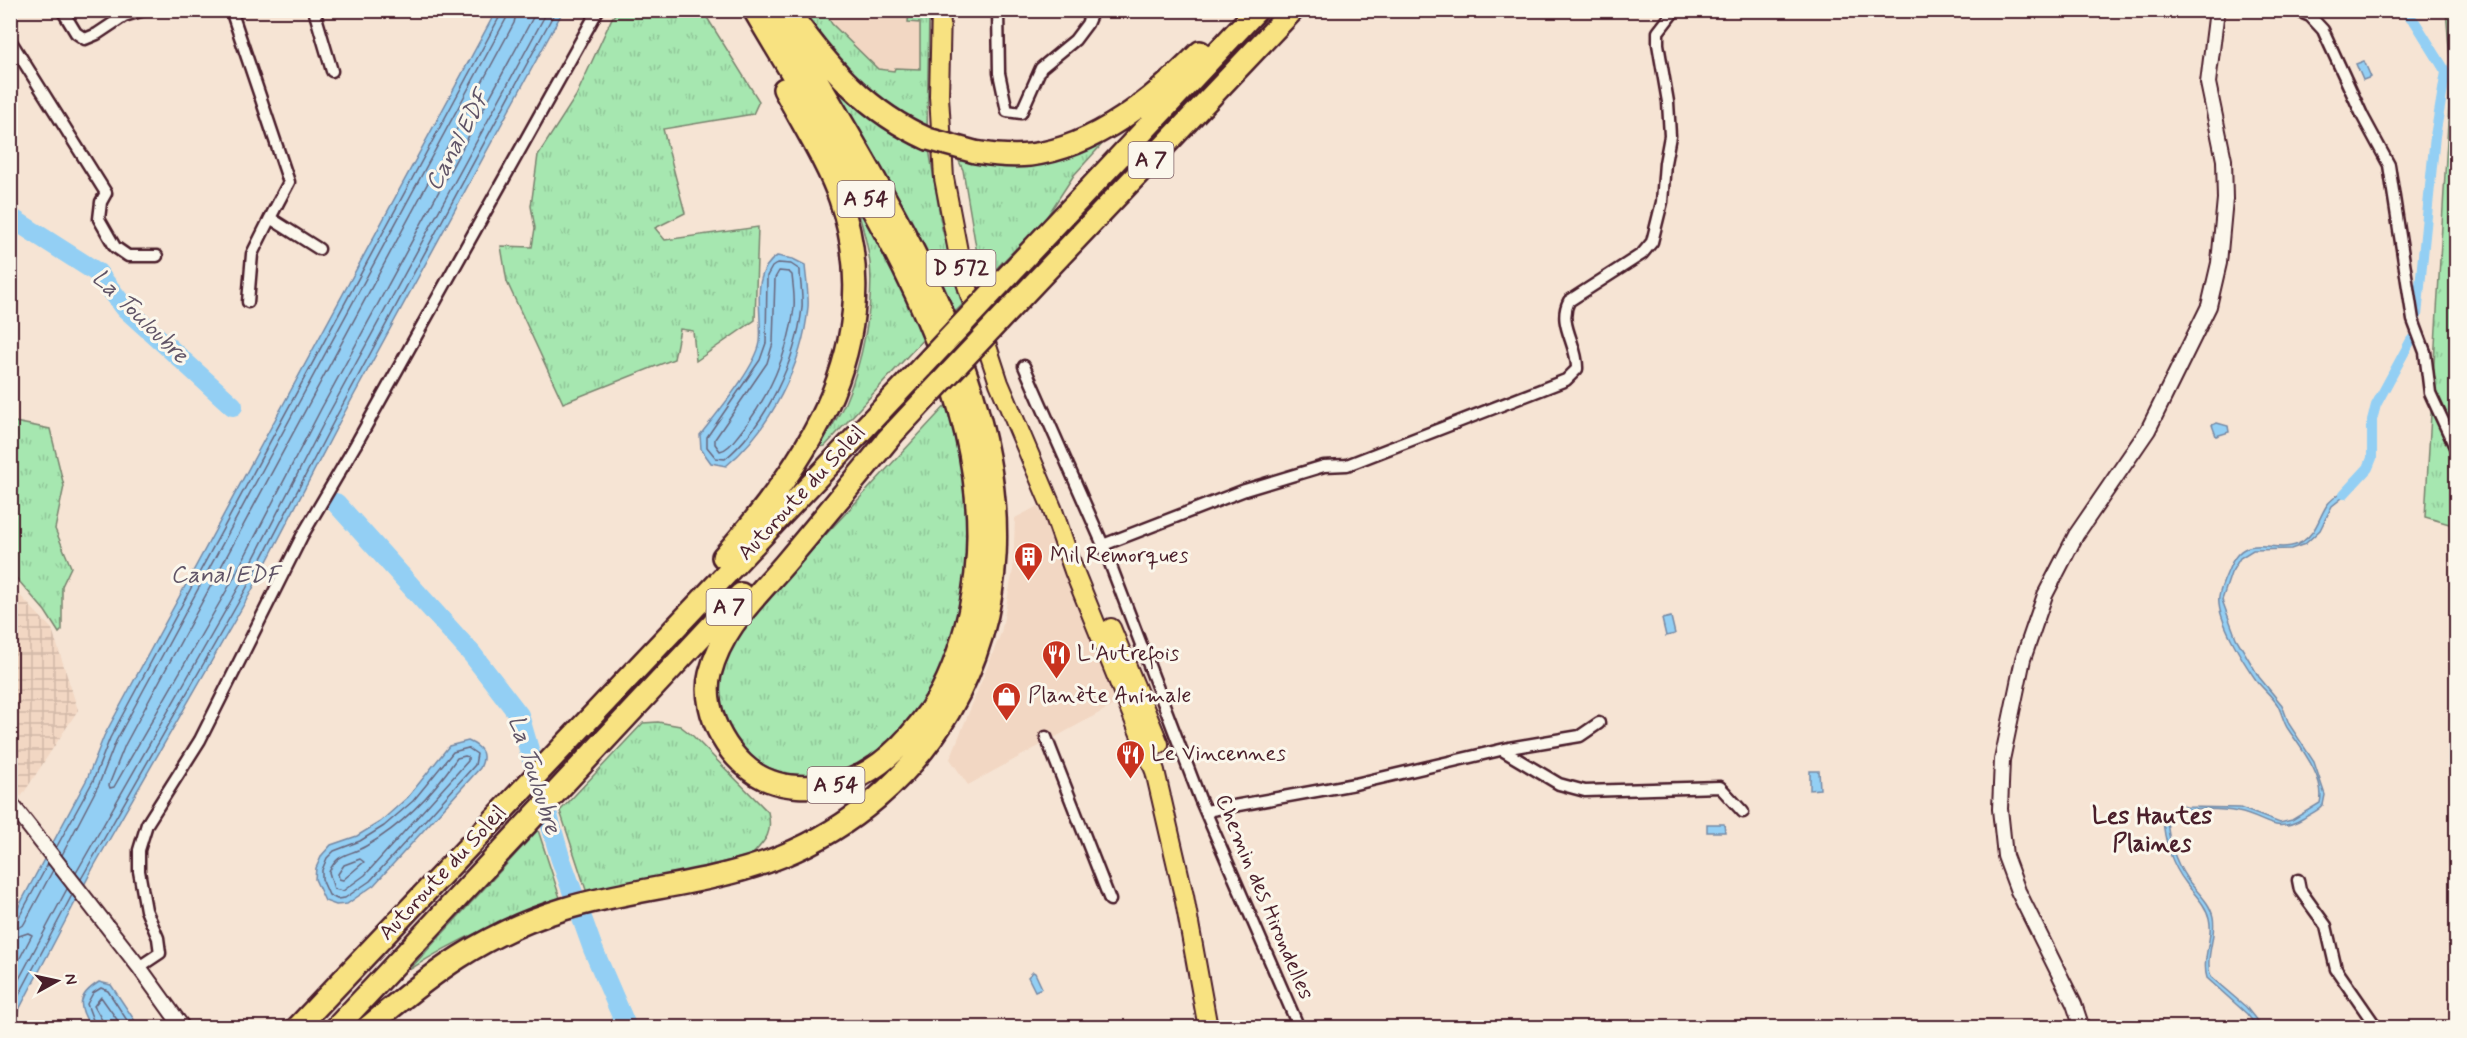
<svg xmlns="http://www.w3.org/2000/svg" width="2467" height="1038" font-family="Mynerve,sans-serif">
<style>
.built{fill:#f2d7c3}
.industrial{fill:url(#industrial-grid)}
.grass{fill:url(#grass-tufts);stroke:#78836e;stroke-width:1.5}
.water{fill:#93cff4;stroke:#7689a4;stroke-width:1.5}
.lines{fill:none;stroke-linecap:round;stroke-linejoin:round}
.shore{stroke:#67657b;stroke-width:1.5}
.canal{stroke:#93cff4;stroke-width:10}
.river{stroke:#93cff4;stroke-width:20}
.minor-casing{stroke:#4a1f2b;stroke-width:15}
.tertiary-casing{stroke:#4a1f2b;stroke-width:18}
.primary-casing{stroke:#4a1f2b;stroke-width:22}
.motorway-casing{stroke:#4a1f2b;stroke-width:26}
.minor{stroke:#fbf7ec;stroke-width:10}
.tertiary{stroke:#fbf7ec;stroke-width:14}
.primary{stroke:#f8e281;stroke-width:18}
.motorway{stroke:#f8e281;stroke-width:21}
.motorway-bridge-casing{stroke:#4a1f2b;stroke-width:26;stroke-linecap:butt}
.motorway-bridge{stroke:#f8e281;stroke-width:21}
.labels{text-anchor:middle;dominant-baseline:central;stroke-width:6;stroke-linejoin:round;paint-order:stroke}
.shield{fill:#fbf7ec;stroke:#7f6065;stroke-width:1.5}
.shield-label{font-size:21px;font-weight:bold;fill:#4a1f2b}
.street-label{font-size:22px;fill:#4a1f2b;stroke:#fbf7ec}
.poi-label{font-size:22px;fill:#4a1f2b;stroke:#fbf7ec;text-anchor:start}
.water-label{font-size:24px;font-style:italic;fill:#605467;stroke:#fbf7ec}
.neighbourhood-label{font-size:24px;font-weight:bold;fill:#4a1f2b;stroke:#fbf7ec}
</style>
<defs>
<pattern id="industrial-grid" width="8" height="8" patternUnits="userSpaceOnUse" patternTransform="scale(1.5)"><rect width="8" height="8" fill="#f2d7c3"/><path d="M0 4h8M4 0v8" fill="none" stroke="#d1b8a8"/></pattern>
<pattern id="grass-tufts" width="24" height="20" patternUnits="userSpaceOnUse" patternTransform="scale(1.5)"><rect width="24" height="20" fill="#a6e7b0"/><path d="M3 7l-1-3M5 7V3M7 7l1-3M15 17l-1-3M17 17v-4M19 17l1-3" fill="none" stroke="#90c698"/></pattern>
</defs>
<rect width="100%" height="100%" fill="#f6e4d4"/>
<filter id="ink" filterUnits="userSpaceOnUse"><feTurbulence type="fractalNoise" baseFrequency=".0167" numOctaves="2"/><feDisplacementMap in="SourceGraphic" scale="12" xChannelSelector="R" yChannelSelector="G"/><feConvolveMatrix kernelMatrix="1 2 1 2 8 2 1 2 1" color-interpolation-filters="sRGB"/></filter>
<g filter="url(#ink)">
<path class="built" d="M825,11H932L928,87L866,82Z
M1038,506L1123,700L968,785L950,759L1001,633L1013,570L1015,518Z"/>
<path class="industrial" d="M11,586L52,629L78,710L21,797L11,784Z"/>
<path class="grass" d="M618,11H703L759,101L753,114L663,129L685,213L655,228L665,240L758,227L755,320L696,361L693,331L680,329L674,359L563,403L507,282L501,246L532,247L535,228L531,206L538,155L576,96L612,18Z
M796,11H824L832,24L878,69L894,71L895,68L920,69V23L908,22L909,11H929L927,134L883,109Z
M2446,11H2456V526L2425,517L2451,71Z
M815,57L929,149L942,228L963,304L954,313L899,203Z
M1106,140L1074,175L1046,218L982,283L963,170L958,159L987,163Z
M852,191L890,261L926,336L825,446L819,447C828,433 838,418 845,403C862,364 874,305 870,263C867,238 859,214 852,191Z
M950,401C962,457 974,515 968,572C967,585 962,599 959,612C955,626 953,642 948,656C931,701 898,746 855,769C844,774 832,775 820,776C766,780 716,746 718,688C718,666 729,648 738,629Z
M10,421L50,429L64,486L55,529L71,567L62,586V630L59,633L45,611L11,572Z
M658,722L680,726L693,736L768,812C773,833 766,840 752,855L588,896L560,811L643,723Z
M538,830L561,901C504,918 459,938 409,970Z"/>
<path class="water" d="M496,11H563L341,419L251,592L93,868L11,1025V921L87,779L104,736Z
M2364,61L2371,77L2363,80L2356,64Z
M777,256L793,259L805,265C806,279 809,294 808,307C803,364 770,430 726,466L711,463L701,449L700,435C717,413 756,367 760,342C763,313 749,274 777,256Z
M2217,423L2228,426L2229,432L2216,436L2212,425Z
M2358,478L2356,487L2332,506L2320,530L2305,544L2291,549L2253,550L2240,558L2231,573L2222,600L2236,638L2259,677L2282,705L2289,724L2314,762L2325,795L2323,805C2318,811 2310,814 2304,818C2274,836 2266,817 2238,812C2219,808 2197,809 2177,811L2170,813L2167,818C2168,839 2175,861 2187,879C2196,891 2210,902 2213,917C2217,937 2204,957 2211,977L2246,1007L2262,1027H2257L2247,1014L2207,978C2201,958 2214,938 2209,918C2206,905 2194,894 2186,883C2172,865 2164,841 2163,818L2169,810L2182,807L2180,804L2185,807L2240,808L2280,823L2292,820L2320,803C2326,779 2301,748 2288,729C2283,722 2282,712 2277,704C2271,695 2262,688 2256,680C2244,663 2216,618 2219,597C2220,589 2224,580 2228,571C2245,526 2275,558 2302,542C2317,532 2318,519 2327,505C2335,494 2350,489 2358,478Z
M1671,617L1675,634L1666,636L1662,619Z
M468,741C482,747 487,754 480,768L374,885L347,904L336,905L325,901L315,879L316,868L322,855L331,845L357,836L380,822L408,797L449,746Z
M1810,771H1819L1820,789L1810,790Z
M1707,824H1724L1725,832H1707Z
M1033,972L1035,973L1042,988L1035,991L1028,977Z
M99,982L111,985L139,1027H91C78,1007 76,996 99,982Z"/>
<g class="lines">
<path class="shore" d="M517,10L514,23L125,745L109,785L110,788L114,787L232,581L321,409L537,10
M778,263L791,264L800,270C800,282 803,296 802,308C796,361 766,425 725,459L716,458L707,447V437L760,360L766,343L767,276L772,267Z
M779,271L789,272L792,275C793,286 795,297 794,308C789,352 768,399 740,433C734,440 729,449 720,451L715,444V439L767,363L773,343L775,278Z
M468,748L477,754L475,765L370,881L345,898L337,899L329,895L322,879V870L327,858L334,851L360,841L384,826L413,801L453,752Z
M465,756L468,757V761L365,875L343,891L334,889L329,872C338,852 349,856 366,846C403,825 433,793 457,758Z
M56,848L93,781L110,738L500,16V10
M62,855L99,784L116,741L506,19L508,10
M360,859L364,862L343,880L339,879L338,874L344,865Z
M76,873L240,585L329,413L548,10
M81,879L246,589L336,417L556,10
M10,922L18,919L48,864
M10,930L18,928L24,924L53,870
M10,939L28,933L32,935L10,977
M10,996L67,889
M10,1012L72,895
M96,1028L87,1004L93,993L101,988L108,991L132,1028
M103,1028L102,1020L94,1006L101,997L123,1028"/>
<path class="canal" d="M2403,10L2415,22L2446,72L2435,136L2417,316
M2344,494L2368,468L2372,458V420L2376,405L2411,340"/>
<path class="river" d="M10,217L98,273L125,308L233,406
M336,503L472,654L519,715L560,857L593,949L627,1028"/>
<defs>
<path id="minor" d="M62,10L76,33L85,39L97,34L124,16L144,10
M231,10L289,182L270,218L319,249
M314,10L332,71
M998,10L999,73L1007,111L1021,113L1041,68L1075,40L1087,24L1093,10
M2296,10L2310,16L2323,30L2363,117L2389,165L2413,320L2425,352L2430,393L2456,449
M10,40L106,193L101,202L99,219L115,247L128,256H157
M248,302L252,254L270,218
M1024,366L1103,545L1200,799L1299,1028
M1103,545L1245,490L1324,466L1347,465L1566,380L1577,369C1578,344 1557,324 1569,301L1642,254L1652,242L1662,202L1665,163L1670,136L1668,102L1658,44V32L1675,10
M1046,737L1110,900
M1502,750L1559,784L1585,791L1720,787L1743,812
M1206,811L1355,784L1509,748L1580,736L1599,723
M2298,880L2300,890L2326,926L2336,969L2377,1028
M139,967L160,953L158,938L146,910L139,871V850L147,824L200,740L302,536L356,444L598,10"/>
<path id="tertiary" d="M10,802L139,967L183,1028
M2082,1028L2074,1004L2018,891L2005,856L2000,809L2002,760L2023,659L2045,595L2076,535L2148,430L2209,306L2219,263L2225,199L2224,160L2208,83L2217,10"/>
<path id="primary" d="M941,10L939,96L944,178L961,267L999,383L1052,508L1074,571L1155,771L1184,896L1208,1028
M1111,628L1159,744"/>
<path id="motorway" d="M754,10C854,183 1019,403 969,614C961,648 950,682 930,710C905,745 870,782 825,786C807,787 788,788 770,781C732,768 700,713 710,674C722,626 758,596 788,560C824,517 860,474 895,431
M793,17C831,70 868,112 928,139
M975,152C993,155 1011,157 1030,155C1096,147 1155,98 1200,52
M1000,284L1257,10
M1009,310L1293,10
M886,441L928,396
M723,557C812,457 888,339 840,199C828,164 802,123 784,89
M297,1028L922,367
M336,1028L741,594
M367,1028C432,973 482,934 564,909C636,887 712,885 782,856C851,828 911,777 949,712C1085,474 891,213 776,10"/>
</defs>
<use href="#minor" class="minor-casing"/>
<use href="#tertiary" class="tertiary-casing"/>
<use href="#primary" class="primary-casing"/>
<use href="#motorway" class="motorway-casing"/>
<use href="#minor" class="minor"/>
<use href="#tertiary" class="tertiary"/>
<use href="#primary" class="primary"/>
<use href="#motorway" class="motorway"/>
<defs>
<path id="motorway-bridge" d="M928,139L975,152
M922,367L1000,284
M928,396L1009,310"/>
</defs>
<use href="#motorway-bridge" class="motorway-bridge-casing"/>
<use href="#motorway-bridge" class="motorway-bridge"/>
</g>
</g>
<defs>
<symbol id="building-pin" viewBox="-11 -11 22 30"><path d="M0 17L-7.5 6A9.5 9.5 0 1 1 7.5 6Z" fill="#c8321e" stroke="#fbf7ec"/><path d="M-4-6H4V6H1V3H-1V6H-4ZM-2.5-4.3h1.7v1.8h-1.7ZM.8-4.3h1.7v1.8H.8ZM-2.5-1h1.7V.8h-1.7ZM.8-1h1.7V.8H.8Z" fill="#fff"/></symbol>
<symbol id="restaurant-pin" viewBox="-11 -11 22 30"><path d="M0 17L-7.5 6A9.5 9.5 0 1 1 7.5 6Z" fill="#c8321e" stroke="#fbf7ec"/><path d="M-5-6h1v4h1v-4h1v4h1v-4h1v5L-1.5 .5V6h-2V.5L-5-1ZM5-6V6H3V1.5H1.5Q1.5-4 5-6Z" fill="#fff"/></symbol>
<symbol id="shop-pin" viewBox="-11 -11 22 30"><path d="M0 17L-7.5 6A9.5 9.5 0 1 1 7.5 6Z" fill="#c8321e" stroke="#fbf7ec"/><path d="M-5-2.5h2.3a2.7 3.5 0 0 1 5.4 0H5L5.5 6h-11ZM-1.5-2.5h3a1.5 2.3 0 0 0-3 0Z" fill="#fff"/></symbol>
</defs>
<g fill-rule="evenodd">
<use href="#building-pin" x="1012" y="540" width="33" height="45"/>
<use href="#restaurant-pin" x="1040" y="638" width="33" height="45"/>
<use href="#shop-pin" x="990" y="680" width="33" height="45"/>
<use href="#restaurant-pin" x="1114" y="738" width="33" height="45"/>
</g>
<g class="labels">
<g class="shield">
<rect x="1128.5" y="142" width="45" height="36" rx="4.5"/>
<rect x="837.5" y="181" width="57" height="36" rx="4.5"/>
<rect x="926.5" y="250" width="69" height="36" rx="4.5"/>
<rect x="706.5" y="589" width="45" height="36" rx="4.5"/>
<rect x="807.5" y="767" width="57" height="36" rx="4.5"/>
</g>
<g class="shield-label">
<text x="1151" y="160">A 7</text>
<text x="866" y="199">A 54</text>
<text x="961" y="268">D 572</text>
<text x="729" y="607">A 7</text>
<text x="836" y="785">A 54</text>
</g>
<g class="street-label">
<text transform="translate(802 493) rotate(-47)">Autoroute du Soleil</text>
<text transform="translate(443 873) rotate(-47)">Autoroute du Soleil</text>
<text transform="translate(1264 897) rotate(67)">Chemin des Hirondelles</text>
</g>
<g class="poi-label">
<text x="1050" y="556">Mil Remorques</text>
<text x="1077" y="654">L'Autrefois</text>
<text x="1028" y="696">Planète Animale</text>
<text x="1151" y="754">Le Vincennes</text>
</g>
<g class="water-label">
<text transform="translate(458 141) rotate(-62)">Canal EDF</text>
<text transform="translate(140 317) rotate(44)">La Touloubre</text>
<text x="225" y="575">Canal EDF</text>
<text transform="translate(534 775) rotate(72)">La Touloubre</text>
</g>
<g class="neighbourhood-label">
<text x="2152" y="816">Les Hautes<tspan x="2152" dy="28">Plaines</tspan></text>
</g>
</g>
<rect width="2467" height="1038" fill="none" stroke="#fbf7ec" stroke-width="36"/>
<rect x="18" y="18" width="2431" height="1002" fill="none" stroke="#4a1f2b" stroke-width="2" filter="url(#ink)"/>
<g transform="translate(57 981) rotate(82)" stroke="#fbf7ec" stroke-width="4.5" paint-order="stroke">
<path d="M0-4.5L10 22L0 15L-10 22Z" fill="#4a1f2b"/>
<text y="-9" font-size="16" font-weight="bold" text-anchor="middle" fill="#4a1f2b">N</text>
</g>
</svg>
